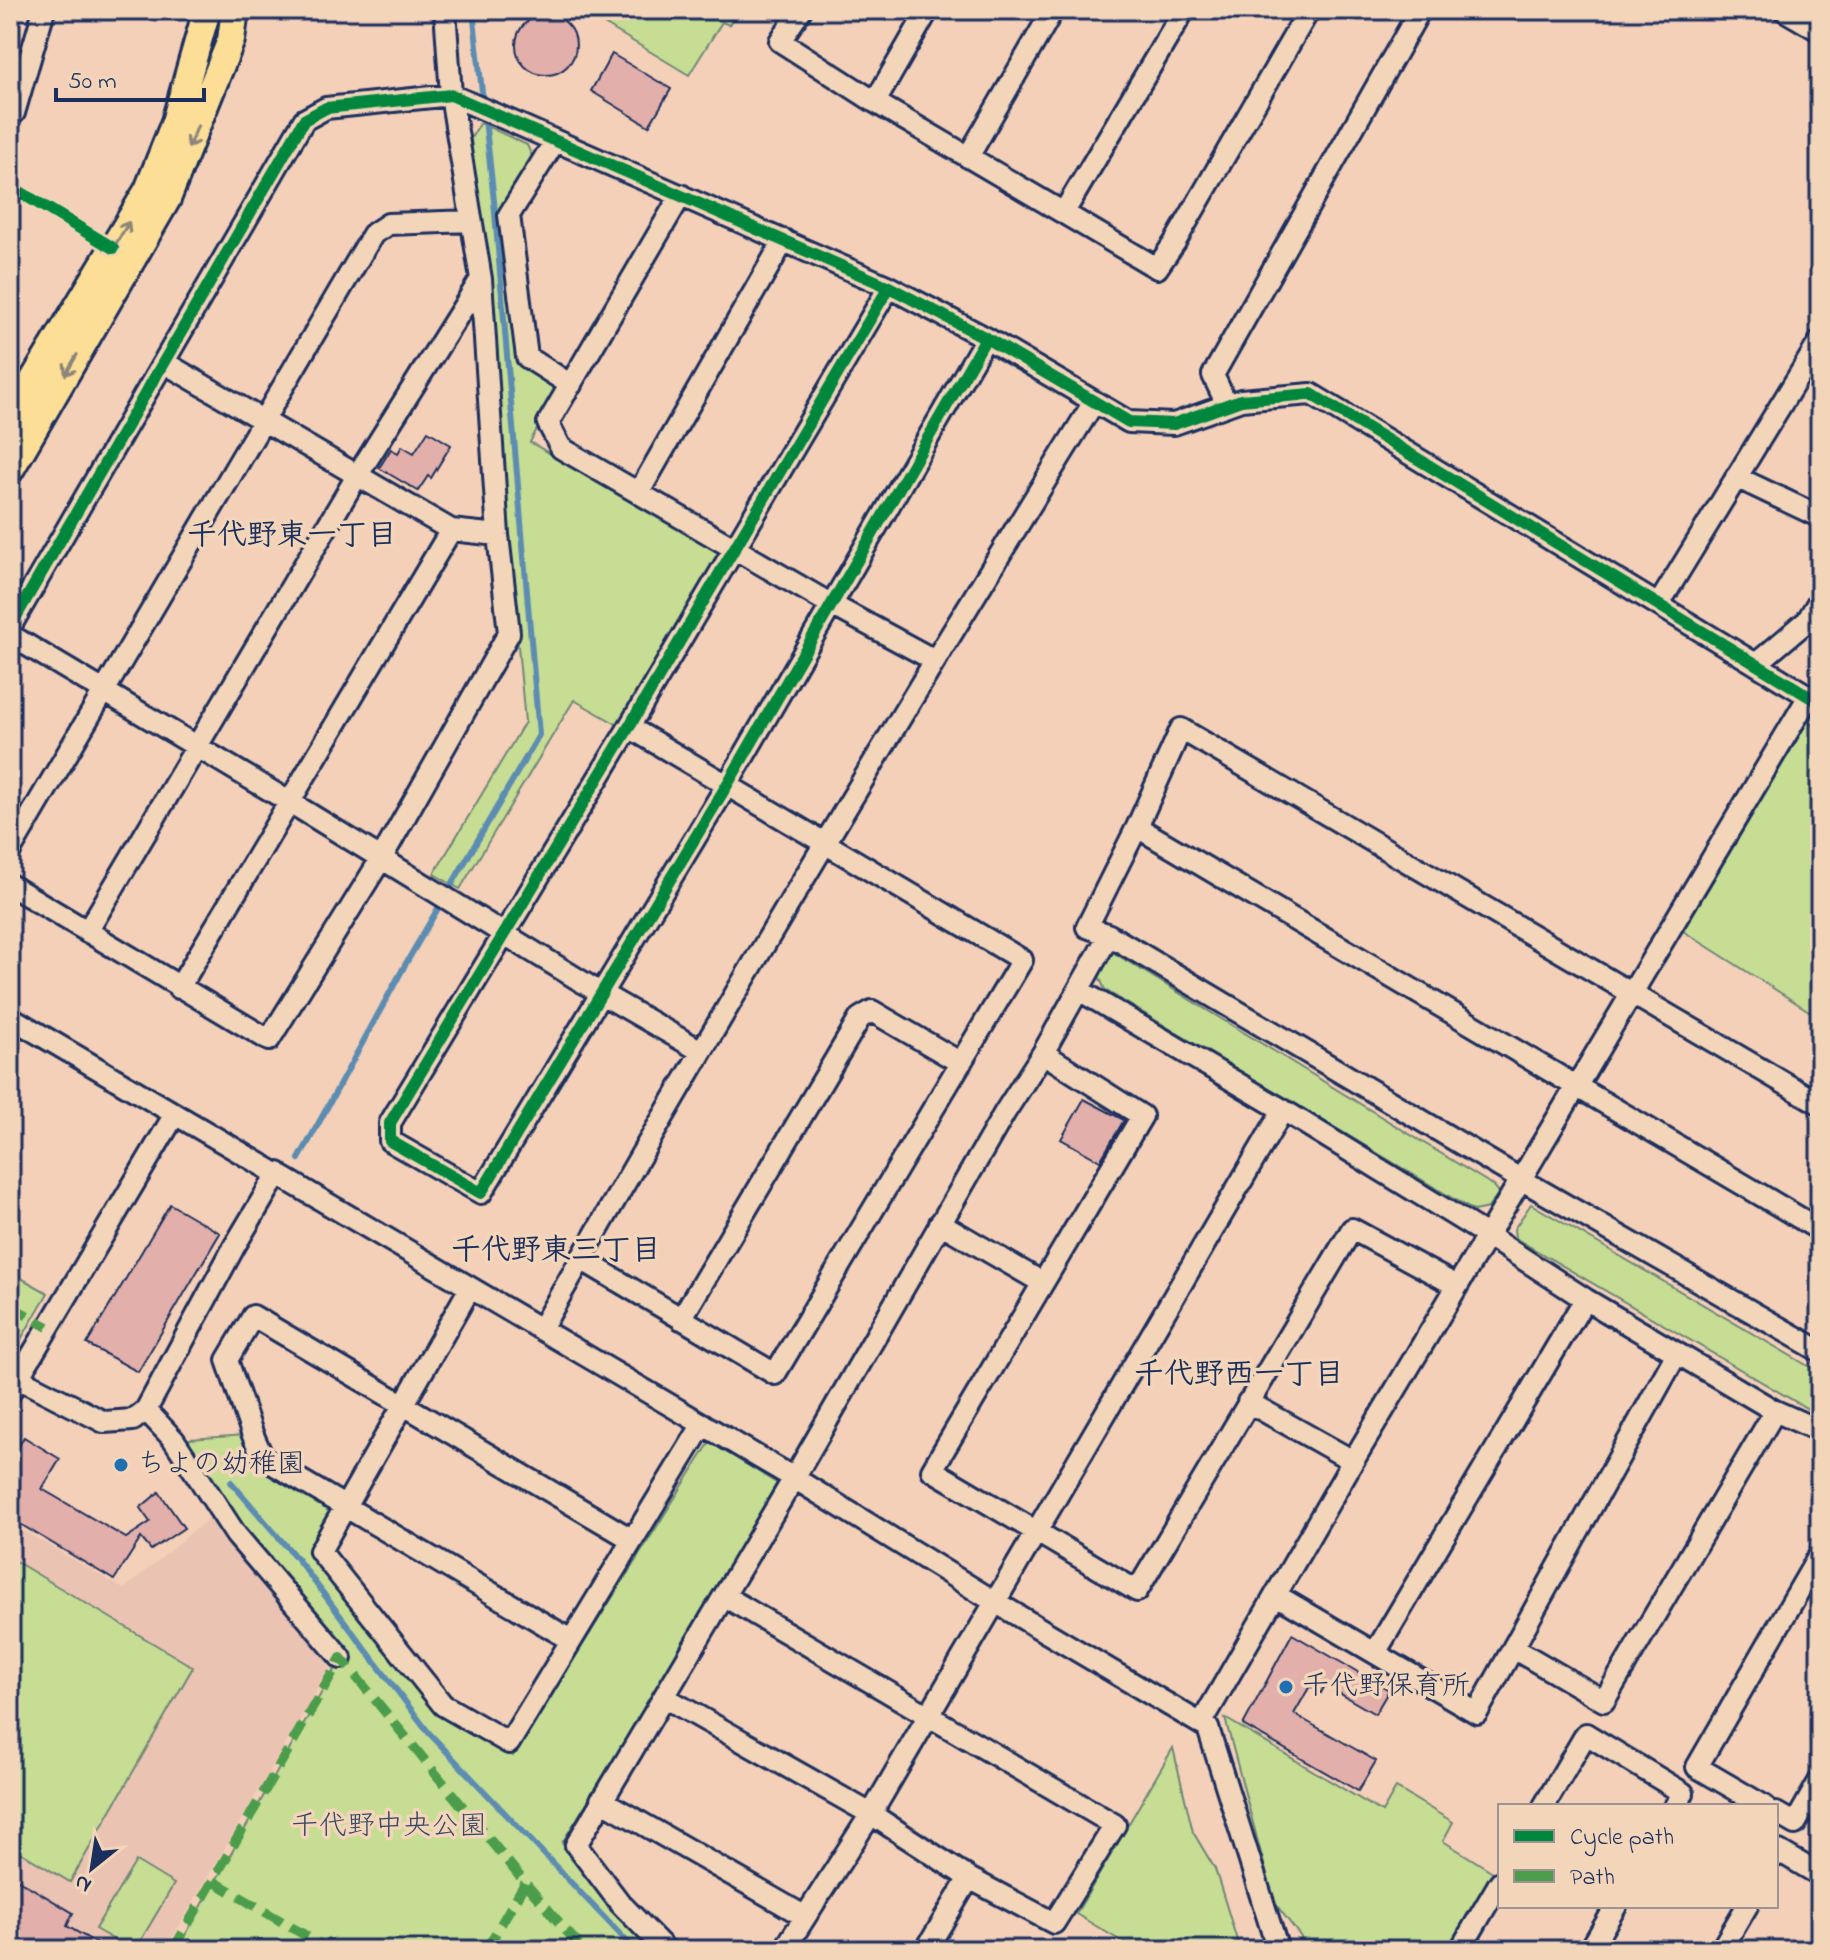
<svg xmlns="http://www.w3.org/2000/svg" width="1830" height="1960" font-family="'Indie Flower','Klee One',sans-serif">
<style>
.built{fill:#ebc3b2}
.green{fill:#c6dd93;stroke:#708678;stroke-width:2}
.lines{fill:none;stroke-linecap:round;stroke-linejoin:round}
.stream{stroke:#5d8cb2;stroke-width:6}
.building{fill:#e2afaa;stroke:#1b2f5e;stroke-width:2}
.minor-casing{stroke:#1b2f5e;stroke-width:26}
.major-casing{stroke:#1b2f5e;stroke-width:32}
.minor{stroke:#f3d5b9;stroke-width:20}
.major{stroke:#fcde96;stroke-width:26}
.quiet{stroke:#4c9d4c;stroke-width:10;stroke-dasharray:20 10;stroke-linecap:butt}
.cycleway-casing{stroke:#f3d5b9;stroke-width:17}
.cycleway{stroke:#00873e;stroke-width:12}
.oneway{stroke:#8c867a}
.poi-dot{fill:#1f6fb2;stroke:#f3d5b9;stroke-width:3}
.labels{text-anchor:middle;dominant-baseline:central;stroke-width:7;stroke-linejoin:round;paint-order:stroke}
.poi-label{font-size:28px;fill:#1b2f5e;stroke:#f3d5b9;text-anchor:start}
.park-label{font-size:28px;fill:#354966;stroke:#f3d5b9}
.neighbourhood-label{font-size:30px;font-weight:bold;fill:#1b2f5e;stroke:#f3d5b9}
</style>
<rect width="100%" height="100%" fill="#f4d0b8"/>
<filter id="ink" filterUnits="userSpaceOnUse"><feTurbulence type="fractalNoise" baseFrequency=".0125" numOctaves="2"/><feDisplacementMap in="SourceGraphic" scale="16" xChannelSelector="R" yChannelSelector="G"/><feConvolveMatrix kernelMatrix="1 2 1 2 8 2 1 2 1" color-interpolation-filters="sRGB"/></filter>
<g filter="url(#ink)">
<path class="built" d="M210,1517L334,1661L165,1950H10V1541L17,1527L124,1589Z"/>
<path class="green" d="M581,10H737L729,25L722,22L689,75Z
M480,123L527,145L534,161L504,220L522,362L560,387L530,442L716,549L718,559L620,726L574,700L460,889L434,874L525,722L471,138Z
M1808,721L1820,733V1018L1683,931Z
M1109,950L1494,1186L1499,1192L1488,1208L1474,1211L1105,990L1098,974Z
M1531,1204L1820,1373V1416L1515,1238L1514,1229Z
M10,1272L48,1293L10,1358Z
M246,1435L335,1508L310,1548L441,1714L513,1756L710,1442L778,1484L715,1595L562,1843L614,1907L655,1950H177L341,1658L174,1440Z
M10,1558L193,1667L70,1882L10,1846Z
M1225,1718L1382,1812L1396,1788L1453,1822L1443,1841L1496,1874L1451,1950H1302L1301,1937L1274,1902Z
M1173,1748L1193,1832L1215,1869L1240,1950H1136L1076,1914Z
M136,1861L174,1884L135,1950H132L95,1929Z"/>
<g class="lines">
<path class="stream" d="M299,1159L405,965L539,735L494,201L473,10
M231,1482L298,1560L429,1733L635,1950"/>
</g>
<path class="building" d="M516 45a30 30 0 1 1 60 0a30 30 0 1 1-60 0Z
M612,54L671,89L649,126L591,91Z
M428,431L451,445L431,478L428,476L418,491L379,468L391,449L398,453L402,446L414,453Z
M1084,1099L1124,1120L1100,1161L1061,1139Z
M170,1204L220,1233L138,1372L87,1344Z
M24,1437L60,1459L42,1489L126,1538L150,1522L140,1508L159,1492L184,1528L151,1550L141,1538L114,1580L10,1518V1461Z
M1292,1634L1389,1690L1375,1714L1325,1685L1321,1693L1310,1686L1294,1714L1376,1761L1358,1791L1243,1725Z
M10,1875L73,1913L67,1926L108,1950H10Z"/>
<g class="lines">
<defs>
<path id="minor" d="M801,10L780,41L875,102L1157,268L1175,242L1309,10
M1784,10L1820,31
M875,102L928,10
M10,111L14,113L44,10
M555,141L509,215L527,357L571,385
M968,157L1053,10
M681,195L548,423L561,448L832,605L934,660
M1064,212L1184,10
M889,287L629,727L390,1123V1141L481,1193L727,785L986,338
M165,363L451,530L498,535
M1227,405L1213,375L1420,10
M1736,477L1820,517
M639,492L784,240
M1659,604L1820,341
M10,627L304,120L326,108L451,95L889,287L986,338L1129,422L1174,424L1241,400L1311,394L1820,703
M10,635L288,801L602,994L701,1051
M1756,664L1807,621L1820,599
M1137,827L1820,1230
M10,851L373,234L388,224L471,221
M10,885L269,1040L381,859L509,633L498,535L481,279L451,95L445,10
M87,932L357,476L481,279
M179,988L451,530
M1079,990L1283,1110L1488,1236L1585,1299L1775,1411L1820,1431
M10,1017L175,1114
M1043,1053L1142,1116L932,1470L1137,1591L1352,1229L1457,1286
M1820,1104L1181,729L1137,827L1087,927L1109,935L1522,1180L1820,1351
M940,1223L1043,1283
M581,1259L775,1374L1022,960L629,727
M470,1288L320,1551L443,1705L509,1743L703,1424
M681,1319L860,1018L872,1011L961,1063
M541,1329C719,1016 905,707 1094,402
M18,1378L104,1422L133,1420L146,1410L234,1247L278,1173
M10,1392L175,1114L794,1478L995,1602L1208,1728L1278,1950
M1248,1402L1353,1461
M146,1410L174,1440L236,1535L341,1658
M1276,1595L1477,1713L1677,1353
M571,1640L263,1458L252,1433L227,1360L253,1316L631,1539
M1513,1648L1604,1701L1775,1411
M1375,1653L1585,1299
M664,1697L871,1814L969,1878L1054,1923L1115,1825L724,1596
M1201,1724L1353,1461L1809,696
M601,1800L804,1916
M1544,1806L1586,1734L1683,1793L1675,1806
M1764,1806L1697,1767L1820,1554
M1776,1813L1795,1824L1820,1780
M1776,1856L1779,1851L1820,1875
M666,1950L620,1903L576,1845L794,1478L1005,1112L1043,1053L1109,935
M784,1950L871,1814L1283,1110
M926,1950L969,1878
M1460,1950L1500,1882
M1590,1950L1616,1906
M1721,1950L1747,1906"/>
<path id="major" d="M10,419L148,190L175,122L207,10
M10,470L167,199L231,40L235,10"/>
</defs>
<use href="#minor" class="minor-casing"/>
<use href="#major" class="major-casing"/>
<use href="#minor" class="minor"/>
<use href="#major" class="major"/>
<path class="quiet" d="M10,1306L48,1327
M213,1881L330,1950
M173,1950L341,1658L525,1883L583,1950
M486,1950L525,1883"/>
<defs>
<path id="cycleway" d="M10,186L113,248
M889,287L629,727L390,1123V1141L481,1193L727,785L986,338
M10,627L304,120L326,108L451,95L889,287L986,338L1129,422L1174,424L1241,400L1311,394L1820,703"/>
</defs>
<use href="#cycleway" class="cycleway-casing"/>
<use href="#cycleway" class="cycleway"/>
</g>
<defs><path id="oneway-shaft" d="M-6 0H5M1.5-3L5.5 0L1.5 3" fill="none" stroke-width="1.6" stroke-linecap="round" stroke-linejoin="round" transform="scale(2)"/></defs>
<g class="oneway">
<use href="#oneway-shaft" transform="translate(193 137) rotate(113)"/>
<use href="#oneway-shaft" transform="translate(123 232) rotate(-59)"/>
<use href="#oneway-shaft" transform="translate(71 365) rotate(120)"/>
</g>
</g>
<g class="poi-dot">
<circle cx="121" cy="1465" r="8"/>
<circle cx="1286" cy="1687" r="8"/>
</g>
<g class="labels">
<g class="poi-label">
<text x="137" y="1465">ちよの幼稚園</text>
<text x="1302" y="1687">千代野保育所</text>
</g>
<g class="park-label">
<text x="389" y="1827">千代野中央公園</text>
</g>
<g class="neighbourhood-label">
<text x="292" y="537">千代野東一丁目</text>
<text x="556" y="1252">千代野東三丁目</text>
<text x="1239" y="1376">千代野西一丁目</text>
</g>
</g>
<rect width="1830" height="1960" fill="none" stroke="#f3d5b9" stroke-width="40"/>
<rect x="20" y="20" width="1790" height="1920" fill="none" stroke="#1b2f5e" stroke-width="3" filter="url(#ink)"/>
<rect x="1498" y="1804" width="280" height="104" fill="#f3d5b9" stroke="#9d9395" stroke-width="2"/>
<rect x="1514" y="1830" width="40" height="12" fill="#00873e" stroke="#9d9395" stroke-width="2"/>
<text x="1570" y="1844" font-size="24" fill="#1b2f5e">Cycle path</text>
<rect x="1514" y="1870" width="40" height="12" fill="#4c9d4c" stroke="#9d9395" stroke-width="2"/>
<text x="1570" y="1884" font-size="24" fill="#1b2f5e">Path</text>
<g transform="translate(92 1868) rotate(210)" stroke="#f3d5b9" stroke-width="6" paint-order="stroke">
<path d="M0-6L14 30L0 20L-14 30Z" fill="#1b2f5e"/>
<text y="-12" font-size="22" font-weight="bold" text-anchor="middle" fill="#1b2f5e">N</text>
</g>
<path d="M56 88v12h148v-12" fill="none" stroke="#1b2f5e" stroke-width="4"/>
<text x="68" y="88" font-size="24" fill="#1b2f5e" stroke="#f3d5b9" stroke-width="6" paint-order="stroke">50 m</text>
</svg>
